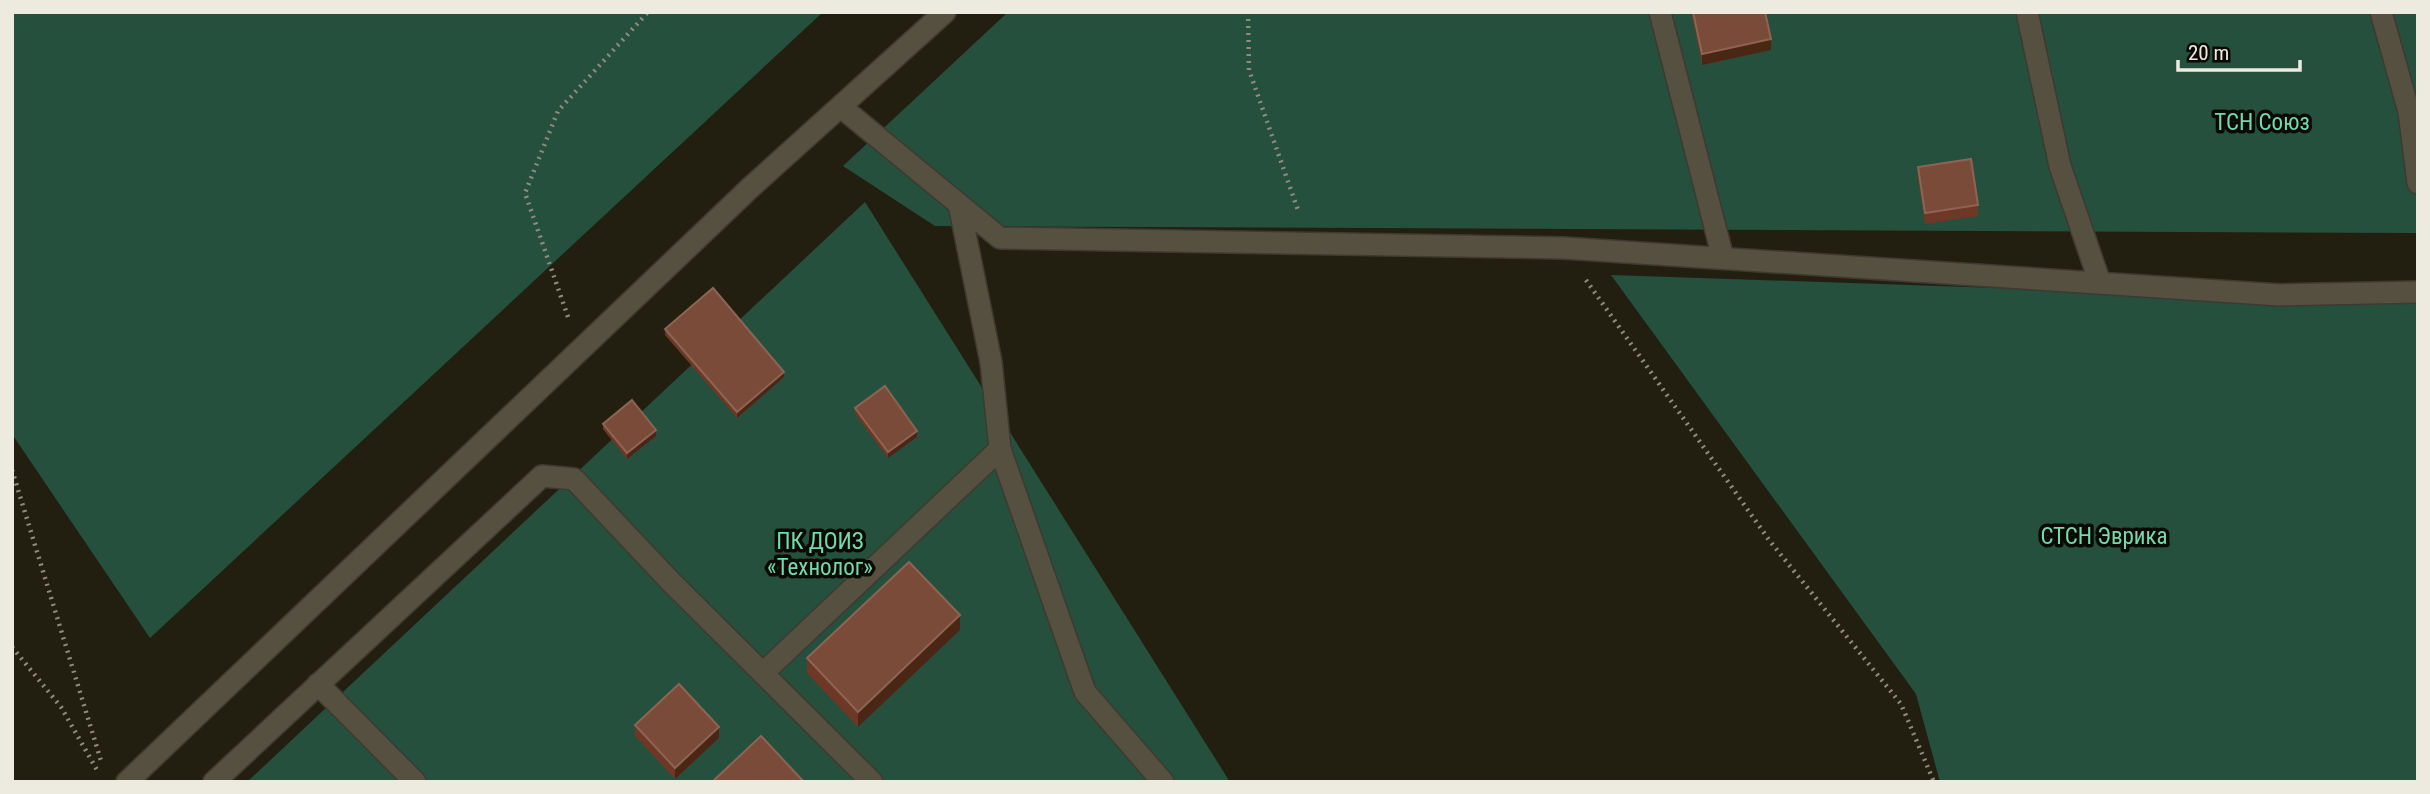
<svg xmlns="http://www.w3.org/2000/svg" width="2430" height="794" font-family="'Roboto Condensed',sans-serif">
<style>
.green{fill:#25503d}
.lines{fill:none;stroke-linecap:round;stroke-linejoin:round}
.minor-casing{stroke:#3e3a31;stroke-width:24}
.path{stroke:#8f8b7f;stroke-width:4.5;stroke-dasharray:2 5;stroke-linecap:butt}
.minor{stroke:#55503f;stroke-width:21}
.wall{fill:#6e3826}
.shaded-wall{fill:#4a2615}
.building{fill:#7b4b3a;stroke:#8d6454;stroke-width:2}
.labels{text-anchor:middle;dominant-baseline:central;stroke-width:7;stroke-linejoin:round;paint-order:stroke}
.park-label{font-size:23px;fill:#73daab;stroke:#0b0904}
</style>
<rect width="100%" height="100%" fill="#231f10"/>
<path class="green" d="M12,12H823L150,638L12,434Z
M1008,12H2418V233L935,226L843,166Z
M865,202L1230,782H247Z
M1611,275L2418,302V782H1940L1916,694Z"/>
<g class="lines">
<defs>
<path id="minor" d="M1660,12L1723,258
M2027,12L2060,166L2100,283
M2381,12L2409,112L2418,183
M841,107L1000,238L1564,248L2280,295L2418,292
M959,204L991,362L1000,449L1085,692L1163,782
M763,673L1000,449
M318,684L415,782
M127,782L750,188L945,12
M214,782L542,476L574,479L671,582L872,782"/>
</defs>
<use href="#minor" class="minor-casing"/>
<path class="path" d="M1248,12L1249,70L1299,213
M1586,280L1769,540L1901,704L1934,782
M568,317L525,193L558,111L648,12
M12,470L102,764
M12,647L61,707L97,770"/>
<use href="#minor" class="minor"/>
</g>
<path class="wall" d="M1691,12H1765L1771,50L1702,65Z
M1918,167L1978,205V216L1925,224L1918,178Z
M665,329L784,377L737,418L665,335Z
M855,408L917,437L888,458L855,414Z
M603,424L656,436L627,459L603,429Z
M960,630L858,727L807,673V658Z
M635,725L719,738L675,779L635,736Z"/>
<path class="shaded-wall" d="M1771,39V50L1702,65V54Z
M784,372V377L737,418V412Z
M656,430V436L627,459V453Z
M917,431V437L888,458V452Z
M960,615V630L858,727V712Z
M719,727V738L675,779V768Z"/>
<path class="building" d="M1693,12H1765L1771,39L1702,54Z
M1971,159L1978,205L1925,213L1918,167Z
M713,288L784,372L737,412L665,329Z
M885,386L917,431L888,452L855,408Z
M632,400L656,430L627,453L603,424Z
M909,562L960,615L858,712L807,658Z
M679,684L719,727L675,768L635,725Z
M761,736L804,782H712Z"/>
<g class="labels">
<g class="park-label">
<text x="2262" y="122">ТСН Союз</text>
<text x="2104" y="536">СТСН Эврика</text>
<text x="820" y="541">ПК ДОИЗ<tspan x="820" dy="26">«Технолог»</tspan></text>
</g>
</g>
<rect width="2430" height="794" fill="none" stroke="#edeae0" stroke-width="28"/>
<path d="M2178 60v10h122v-10" fill="none" stroke="#edeae0" stroke-width="3.5"/>
<text x="2188" y="60" font-size="21" fill="#edeae0" stroke="#0b0904" stroke-width="5" paint-order="stroke">20 m</text>
</svg>
